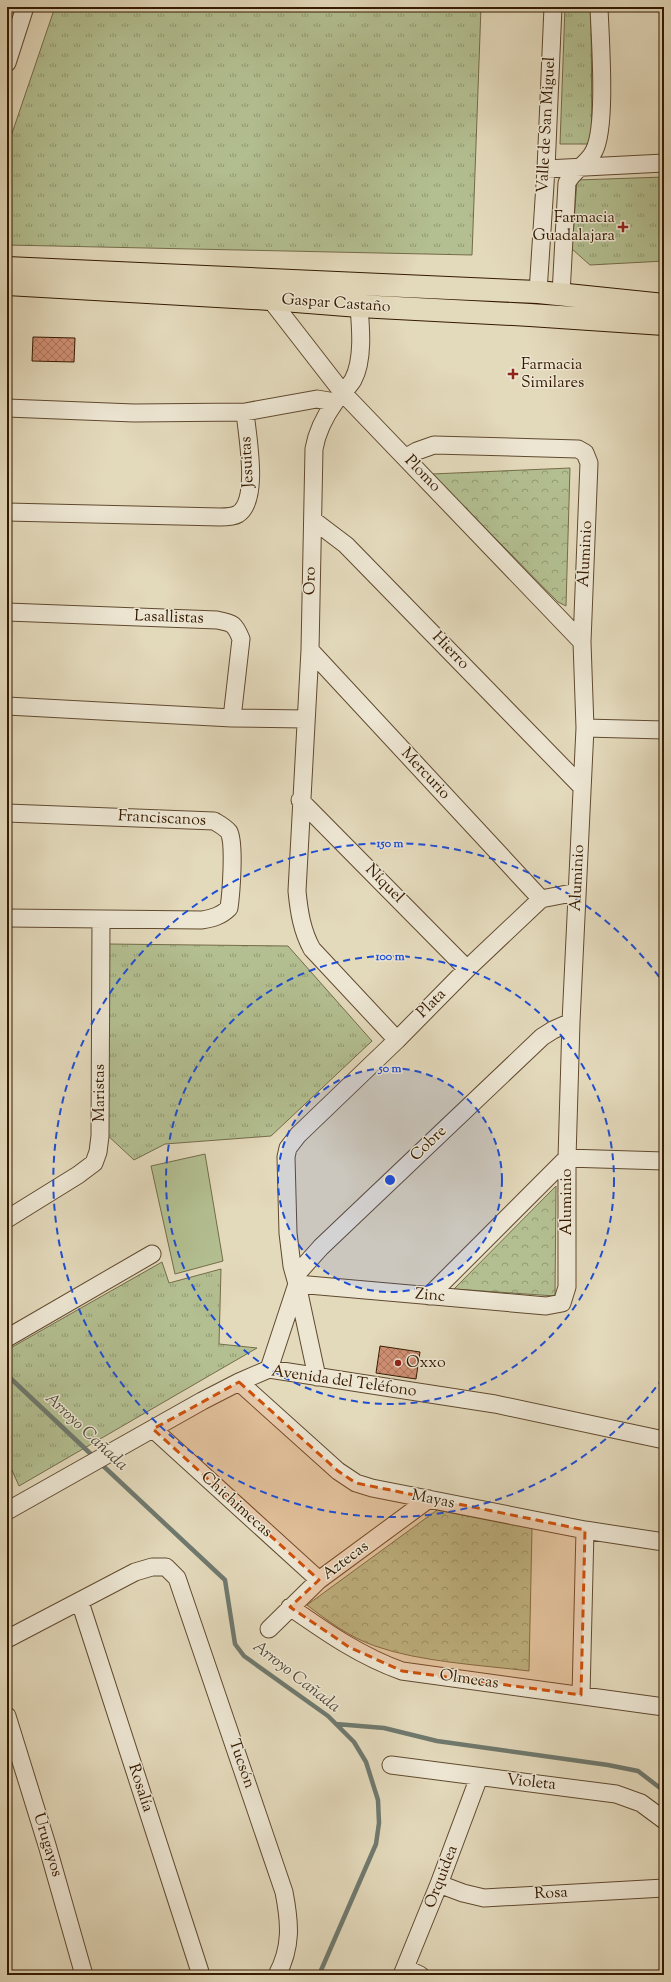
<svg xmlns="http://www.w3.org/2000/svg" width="671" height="1982" font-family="'Sorts Mill Goudy',serif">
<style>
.grass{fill:url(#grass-tufts);stroke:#746c48}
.forest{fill:url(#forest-crowns);stroke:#746c48}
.pitch{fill:#b3bf91;stroke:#746c48}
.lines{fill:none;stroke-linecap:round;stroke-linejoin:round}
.stream{stroke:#6f796e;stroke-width:4.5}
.building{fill:url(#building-cross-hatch);stroke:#351a00}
.minor-casing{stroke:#604a2f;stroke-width:19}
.major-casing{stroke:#351a00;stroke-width:24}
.minor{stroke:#ede6d3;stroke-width:17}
.major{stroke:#e3d9bb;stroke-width:22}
.marked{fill:#cd500a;fill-opacity:0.2;stroke:#cd500a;stroke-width:3;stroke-dasharray:8 5;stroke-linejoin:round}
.ring{fill:none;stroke:#1d4ed8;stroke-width:2;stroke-dasharray:7 5}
.poi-dot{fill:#8f2418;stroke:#ede6d3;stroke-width:1.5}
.labels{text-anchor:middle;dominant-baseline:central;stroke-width:3;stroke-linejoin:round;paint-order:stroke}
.street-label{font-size:16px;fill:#351a00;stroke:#ede6d3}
.poi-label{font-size:16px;fill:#351a00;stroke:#ede6d3;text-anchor:start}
.water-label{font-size:17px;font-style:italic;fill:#524a37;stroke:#ede6d3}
.centre{fill:#1d4ed8;stroke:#ede6d3;stroke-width:2}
.ring-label{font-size:12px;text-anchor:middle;font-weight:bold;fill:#1d4ed8;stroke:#ede6d3;stroke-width:3;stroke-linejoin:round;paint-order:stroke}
</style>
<defs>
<pattern id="grass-tufts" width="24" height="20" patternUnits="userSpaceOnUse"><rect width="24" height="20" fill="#b3bf91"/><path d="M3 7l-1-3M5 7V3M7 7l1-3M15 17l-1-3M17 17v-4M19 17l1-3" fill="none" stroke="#929a74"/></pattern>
<pattern id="forest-crowns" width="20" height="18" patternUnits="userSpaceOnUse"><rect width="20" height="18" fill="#b3bf91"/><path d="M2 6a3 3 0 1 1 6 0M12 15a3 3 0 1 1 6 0" fill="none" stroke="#929a74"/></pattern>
<pattern id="building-cross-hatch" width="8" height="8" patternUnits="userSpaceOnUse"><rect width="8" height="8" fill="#d19075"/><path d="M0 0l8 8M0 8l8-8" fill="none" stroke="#aa755e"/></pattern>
</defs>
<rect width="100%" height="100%" fill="#e3d9bb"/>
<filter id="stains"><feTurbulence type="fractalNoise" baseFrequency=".005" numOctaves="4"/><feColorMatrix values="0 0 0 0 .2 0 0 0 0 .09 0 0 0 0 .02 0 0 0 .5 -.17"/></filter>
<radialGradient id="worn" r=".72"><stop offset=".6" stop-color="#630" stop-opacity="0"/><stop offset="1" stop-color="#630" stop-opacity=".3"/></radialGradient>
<path class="grass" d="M55,7H481L472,255L7,245V148Z
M565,7H591L592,144H560Z
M664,177V261L590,265L572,249L577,180Z
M108,944L288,946L372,1041L271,1136L165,1144L134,1160L105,1133Z
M162,1262L169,1283L221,1269L219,1344L257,1348L19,1486L7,1459V1350Z"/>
<path class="forest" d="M570,468L566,606L558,602L432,474Z
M556,1186L555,1296L454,1289Z
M437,1510L532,1528L529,1671C481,1665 420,1662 375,1646C349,1637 328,1621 307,1605Z"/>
<path class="pitch" d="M205,1154L223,1261L175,1274L151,1166Z"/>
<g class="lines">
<path class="stream" d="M7,1375L94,1457
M99,1462L225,1580L235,1644L244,1656L328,1716L354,1742L366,1762L378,1800L379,1823L376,1844L319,1975
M336,1724L384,1728L437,1741L608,1765L638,1771L664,1791"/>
</g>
<path class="building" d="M33,337L75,338L74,362L32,361Z
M380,1346L420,1352L416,1379L376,1373Z"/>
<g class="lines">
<defs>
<path id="minor" d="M7,63L25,7
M546,169L664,163
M538,292L546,169L553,7
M561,294L567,183C573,170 588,164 594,151C607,127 600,38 599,7
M358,295C360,320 365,358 353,380C348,388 341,394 335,402C325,416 317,431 314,449L310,650L297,891C299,912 302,931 312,949L397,1040
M270,299L343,393L582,642
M7,408L134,413L245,412C247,435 260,500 238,514C233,517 226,517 220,517L7,512
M245,412L317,399L335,402
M313,520L346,545L582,787
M7,612L217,620C233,623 235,624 241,639L232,718
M310,650L541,899
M7,706L232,718L305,719
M585,728L664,730
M300,800L467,969
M7,813L214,821C219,824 225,827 229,832C235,844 231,894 229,908C221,916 213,918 202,920L7,918
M7,1219L78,1175L94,1163L98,1152L100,1136L101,920
M295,1276L321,1247L542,1037L553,1030L571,1022
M297,1284L546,1306L562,1303L567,1287V1158L571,1022L585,728L582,642L589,463L585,453L578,449L434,445L417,451L406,457
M429,1296L567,1158L664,1161
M7,1338L152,1254
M269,1369L297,1284
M317,1377L297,1284L292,1266L288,1233L286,1157L288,1148L298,1135L397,1040L467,969L541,899L577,892
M239,1382L338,1471L356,1483L372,1488L585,1530L664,1542
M153,1429L319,1580
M7,1511L202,1401L239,1382L269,1369L495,1404L664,1440
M80,1602L201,1975
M290,1607C326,1632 360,1656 402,1671L664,1707
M269,1629L319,1580L429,1499
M7,1639L135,1572L152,1567H166L177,1578L284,1892C290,1923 292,1947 277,1975
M581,1695L585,1530
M7,1716L47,1845L84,1975
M391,1765L616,1794L641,1803L664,1820
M439,1884L463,1893L484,1898L664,1888
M405,1968L420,1975
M402,1975L439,1884L479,1777"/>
<path id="major" d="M7,268L538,292L664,305
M7,284L270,299L359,306L530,315L664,324"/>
</defs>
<use href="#minor" class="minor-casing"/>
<use href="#major" class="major-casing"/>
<use href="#minor" class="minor"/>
<use href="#major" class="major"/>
</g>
<path class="marked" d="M239,1382L338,1471L356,1483L585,1530L581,1695L402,1671L349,1647L290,1607L319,1580L153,1429Z"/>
<circle cx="390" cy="1180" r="112" fill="#1d4ed8" fill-opacity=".12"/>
<g class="ring">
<circle cx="390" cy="1180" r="112"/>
<circle cx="390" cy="1180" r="224"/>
<path d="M663 1378A337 337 0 1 1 663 982"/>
</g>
<g class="poi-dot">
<path d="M621 221h4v4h4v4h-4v4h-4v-4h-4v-4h4z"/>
<path d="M511 368h4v4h4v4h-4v4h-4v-4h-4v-4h4z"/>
<circle cx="398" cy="1363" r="4"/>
</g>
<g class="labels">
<g class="street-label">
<text transform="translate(547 125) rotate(-87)">Valle de San Miguel</text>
<text transform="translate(336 304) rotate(4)">Gaspar Castaño</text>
<text transform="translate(248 462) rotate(-93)">Jesuitas</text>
<text transform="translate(422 474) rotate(46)">Plomo</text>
<text transform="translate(586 554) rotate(-87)">Aluminio</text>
<text transform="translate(311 581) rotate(-89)">Oro</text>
<text transform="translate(169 618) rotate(2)">Lasallistas</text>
<text transform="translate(450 651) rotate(46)">Hierro</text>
<text transform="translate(425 774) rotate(47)">Mercurio</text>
<text transform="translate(162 819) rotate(3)">Franciscanos</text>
<text transform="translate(578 878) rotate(-87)">Aluminio</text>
<text transform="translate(384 884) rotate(45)">Níquel</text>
<text transform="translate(432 1004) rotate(-45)">Plata</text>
<text transform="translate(100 1093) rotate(-90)">Maristas</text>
<text transform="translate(429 1144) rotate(-44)">Cobre</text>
<text transform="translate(567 1202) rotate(-90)">Aluminio</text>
<text transform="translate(430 1296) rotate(5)">Zinc</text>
<text transform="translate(344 1382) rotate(8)">Avenida del Teléfono</text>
<text transform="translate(433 1500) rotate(11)">Mayas</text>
<text transform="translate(236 1505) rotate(42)">Chichimecas</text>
<text transform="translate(346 1561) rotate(-37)">Aztecas</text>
<text transform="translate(469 1680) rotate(8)">Olmecas</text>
<text transform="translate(241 1764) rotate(71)">Tucsón</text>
<text transform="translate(531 1783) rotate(6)">Violeta</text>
<text transform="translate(140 1788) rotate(72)">Rosalía</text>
<text transform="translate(47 1845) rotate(73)">Urugayos</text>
<text transform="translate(442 1877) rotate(-69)">Orquidea</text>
<text transform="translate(551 1894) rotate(-3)">Rosa</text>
</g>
<g class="poi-label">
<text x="615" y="218" text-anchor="end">Farmacia<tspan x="615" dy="18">Guadalajara</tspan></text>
<text x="521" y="365">Farmacia<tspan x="521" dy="18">Similares</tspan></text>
<text x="406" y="1363">Oxxo</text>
</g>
<g class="water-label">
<text transform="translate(86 1432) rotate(43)">Arroyo Cañada</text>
<text transform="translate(296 1677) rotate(38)">Arroyo Cañada</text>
</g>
</g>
<circle cx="390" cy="1180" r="6" class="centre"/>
<g class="ring-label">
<text x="390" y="847">150 m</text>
<text x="390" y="960">100 m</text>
<text x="390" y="1072">50 m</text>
</g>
<rect width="671" height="1982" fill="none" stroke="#e3d9bb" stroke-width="24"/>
<rect x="8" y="8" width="655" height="1966" fill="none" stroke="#351a00" stroke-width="2"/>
<rect x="12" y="12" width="647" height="1958" fill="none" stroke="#351a00"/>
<rect width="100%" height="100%" filter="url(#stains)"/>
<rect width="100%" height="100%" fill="url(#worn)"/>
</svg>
